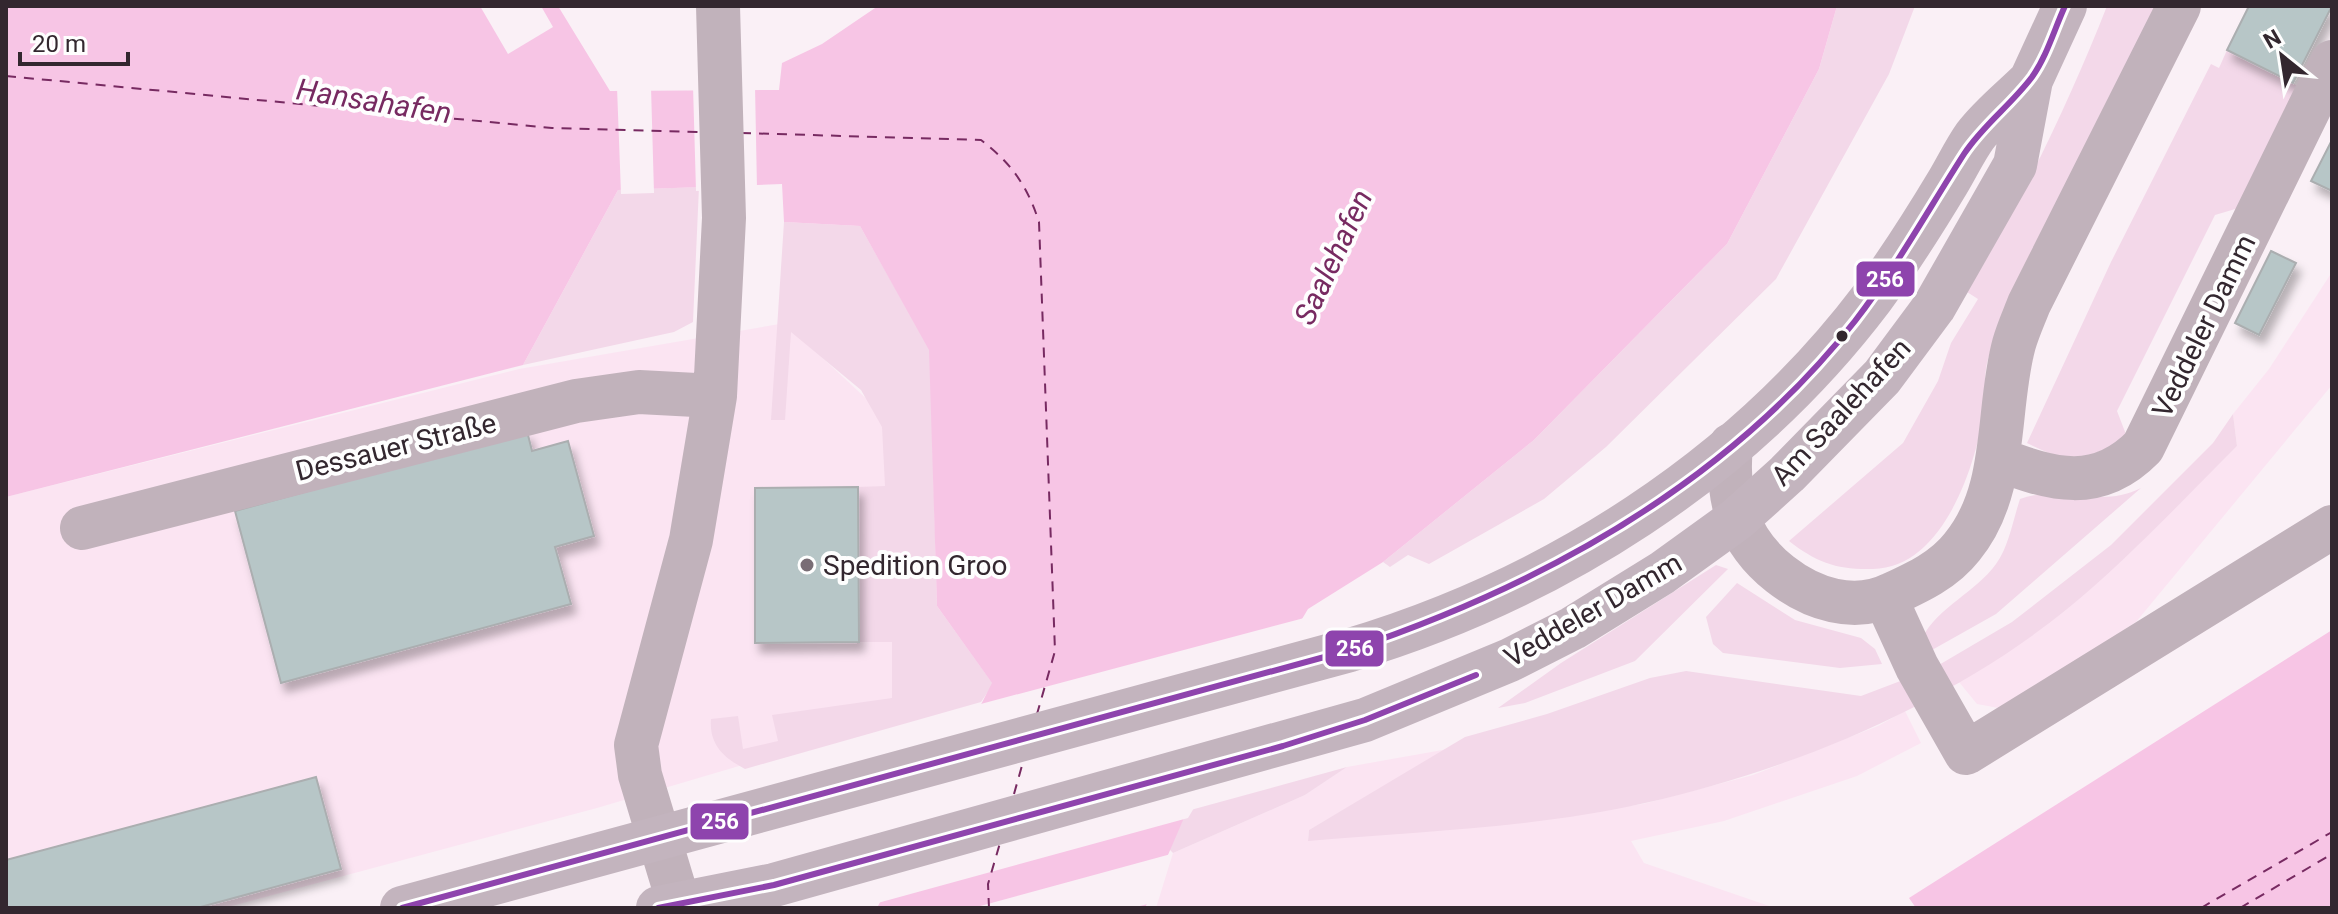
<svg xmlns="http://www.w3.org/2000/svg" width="2338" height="914" font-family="Roboto,sans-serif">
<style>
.built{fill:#fbe4f2}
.green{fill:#f3d8e9}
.water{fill:#f7c5e5}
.pier{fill:#faf0f6}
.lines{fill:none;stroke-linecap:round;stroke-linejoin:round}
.ferry{stroke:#772a61;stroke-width:2;stroke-dasharray:10 8;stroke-linecap:butt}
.building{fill:#b7c6c7;stroke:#abaeb0;stroke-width:2;filter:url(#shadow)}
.minor{stroke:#c1b2bb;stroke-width:44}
.major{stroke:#c3b4be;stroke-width:44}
.bus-1-casing{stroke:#fefefe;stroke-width:12}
.bus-1{stroke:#8e44ad;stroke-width:6}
.bus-dot{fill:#33272f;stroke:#fefefe;stroke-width:3}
.poi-dot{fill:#796d75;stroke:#fefefe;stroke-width:3}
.labels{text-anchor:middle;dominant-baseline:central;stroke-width:8;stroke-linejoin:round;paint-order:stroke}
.street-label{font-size:28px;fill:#33272f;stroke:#fefefe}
.poi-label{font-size:28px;fill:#33272f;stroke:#fefefe;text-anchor:start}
.water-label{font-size:30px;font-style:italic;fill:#772a61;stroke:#fefefe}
.line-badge{stroke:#fefefe;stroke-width:3}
.badge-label{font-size:22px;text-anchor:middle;font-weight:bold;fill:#fff}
</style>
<defs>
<filter id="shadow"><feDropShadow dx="5" dy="9" stdDeviation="4" flood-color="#0004"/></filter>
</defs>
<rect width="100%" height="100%" fill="#faf0f6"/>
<path class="built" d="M2332,272V385L2136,622L2004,709L1977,704L1959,682L2065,611L2134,549L2237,446L2233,414L2269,369Z
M785,323L887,418L915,714L597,808L224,908H6V497L519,369Z
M1905,711L1921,743L1857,776L1724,821L1631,841L1644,863L1775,908H1156L1173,853L1305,795L1347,767L1448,749L1309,830L1308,840L1502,824L1643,804L1753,775L1878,726Z"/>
<path class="green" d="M1837,6H1915L1889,74L1776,279L1606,447L1544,499L1429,564L1408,555L1390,567L1383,562L1534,440L1727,244L1819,69Z
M2107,6H2157L2001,323C1996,337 1988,354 1986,369C1984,381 1987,393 1985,405C1977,463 1944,568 1873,569C1838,570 1817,563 1789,541L1903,443L1938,381L1951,343L1978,299L1967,292C2022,200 2068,105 2107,6Z
M2227,50L2300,87L2242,207L2215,215L2117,411L2127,437C2087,460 2070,466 2027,443L2111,262L2211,64L2219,68Z
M699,187L693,322L674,332L523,365L618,190Z
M784,222L860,226L930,350L937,606L993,684L981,702L745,769C724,758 709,745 711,719L738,716L743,749L778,741L772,715L892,698V642H859L858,487L885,486L882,427L861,390L791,332L785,420H771Z
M2233,414L2237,446C2181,502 2127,560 2066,610C1948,705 1792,770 1645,803C1536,828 1419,831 1308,841L1309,830L1465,737L1547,714L1650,678L1686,671L1861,696L1932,669L2012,622L2111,545L2213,443Z
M2141,488L1996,614L1932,650L1922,638C1939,606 1975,593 1996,564C2009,546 2013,520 2020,499C2060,484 2101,509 2141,488Z
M1716,565L1728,569L1635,661L1525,703L1498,708L1561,663Z
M1737,583L1795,620L1861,638L1875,649L1882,664L1840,668L1723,653L1713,644L1706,617Z
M1347,767L1305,795L1173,853L1169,849L1187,811Z"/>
<path class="water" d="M6,6H558L610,91L779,90L782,63L822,44L878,6H1837L1819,69L1727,244L1534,440L1383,562L1308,609L1187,811L1145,908H877L992,683L937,606L929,350L860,226L784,222L782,184L618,190L523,365L6,497Z
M2332,630V908H1916L1909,898Z"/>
<path class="pier" d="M480,6H541L553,27L508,54Z
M693,86H755L757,189L696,191Z
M617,87H651L654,193L621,194Z
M1308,617L1188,818L874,904L977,705Z
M1171,854L1152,903L1132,908H973Z"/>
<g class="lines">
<path class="ferry" d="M6,76L552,128L699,132
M741,133L981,140C1011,163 1027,185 1039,222L1055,651L1037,714
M1014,794L1023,762
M989,908L988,884L1000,843
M2201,908L2332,832
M2240,908L2332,854"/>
</g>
<path class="building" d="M2249,6H2332L2293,83L2227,50Z
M2332,140V191L2311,181Z
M2271,251L2296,263L2259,335L2235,323Z
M527,431L532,451L568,441L594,536L555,547L571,604L281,683L235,511Z
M858,487L859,642L755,643V488Z
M316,777L341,869L197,908H6V860Z"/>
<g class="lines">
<path class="minor" d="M1731,445C1726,498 1737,540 1780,574C1812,599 1854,613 1892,594C1918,582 1944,570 1962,547C2009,490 1996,410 2014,344C2018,330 2024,317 2029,304L2179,6
M1998,459C2052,480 2098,493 2143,447L2332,62
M82,528L576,401L639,392L715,396
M1885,597L1917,667L1966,753L2332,527
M679,904L640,775L636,745L691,540L715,396L724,218L718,6"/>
<path class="major" d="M402,908L1350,650C1553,589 1742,470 1872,298C1899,261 1924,222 1948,182C1957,167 1965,150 1975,136C1991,115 2013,98 2031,80
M658,908L774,885L1365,720L1510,660L1573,628L1662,573L1737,519L1787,474L1882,377L1934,307L2015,165L2031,80L2065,6"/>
<defs>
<path id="bus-1" d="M402,908L1350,650C1543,585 1727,484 1855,321C1896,268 1928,210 1964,154C1983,125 2011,105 2032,77C2047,56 2054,30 2065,6
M658,908L774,885L1283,746L1365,720L1476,675"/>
</defs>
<use href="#bus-1" class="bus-1-casing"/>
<use href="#bus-1" class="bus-1"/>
</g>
<circle class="bus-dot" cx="1842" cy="336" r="7"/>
<circle class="poi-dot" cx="807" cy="565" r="8"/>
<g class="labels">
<g class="street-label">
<text transform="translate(2204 326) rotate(-64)">Veddeler Damm</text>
<text transform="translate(1841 412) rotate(-47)">Am Saalehafen</text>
<text transform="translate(396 447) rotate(-14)">Dessauer Straße</text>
<text transform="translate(1593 610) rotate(-30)">Veddeler Damm</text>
</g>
<g class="poi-label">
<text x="823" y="565">Spedition Groo</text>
</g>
<g class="water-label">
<text transform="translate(374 101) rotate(9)">Hansahafen</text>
<text transform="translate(1333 257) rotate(-65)">Saalehafen</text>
</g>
</g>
<g class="line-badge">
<rect x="1855" y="260" width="61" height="38" rx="8" fill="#8e44ad"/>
<rect x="1324" y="629" width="61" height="39" rx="8" fill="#8e44ad"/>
<rect x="689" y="802" width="61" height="39" rx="8" fill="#8e44ad"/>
</g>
<g class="badge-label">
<text x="1885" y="287">256</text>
<text x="1355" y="656">256</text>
<text x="720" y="829">256</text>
</g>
<rect width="2338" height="914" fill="none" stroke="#33272f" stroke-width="16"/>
<g transform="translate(2282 56) rotate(330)" stroke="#fefefe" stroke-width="6" paint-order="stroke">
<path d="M0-6L14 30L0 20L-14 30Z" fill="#33272f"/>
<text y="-12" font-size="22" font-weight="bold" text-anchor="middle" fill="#33272f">N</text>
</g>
<path d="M20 52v12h108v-12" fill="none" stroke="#33272f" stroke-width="4"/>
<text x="32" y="52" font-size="24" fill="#33272f" stroke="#fefefe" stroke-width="6" paint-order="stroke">20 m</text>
</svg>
